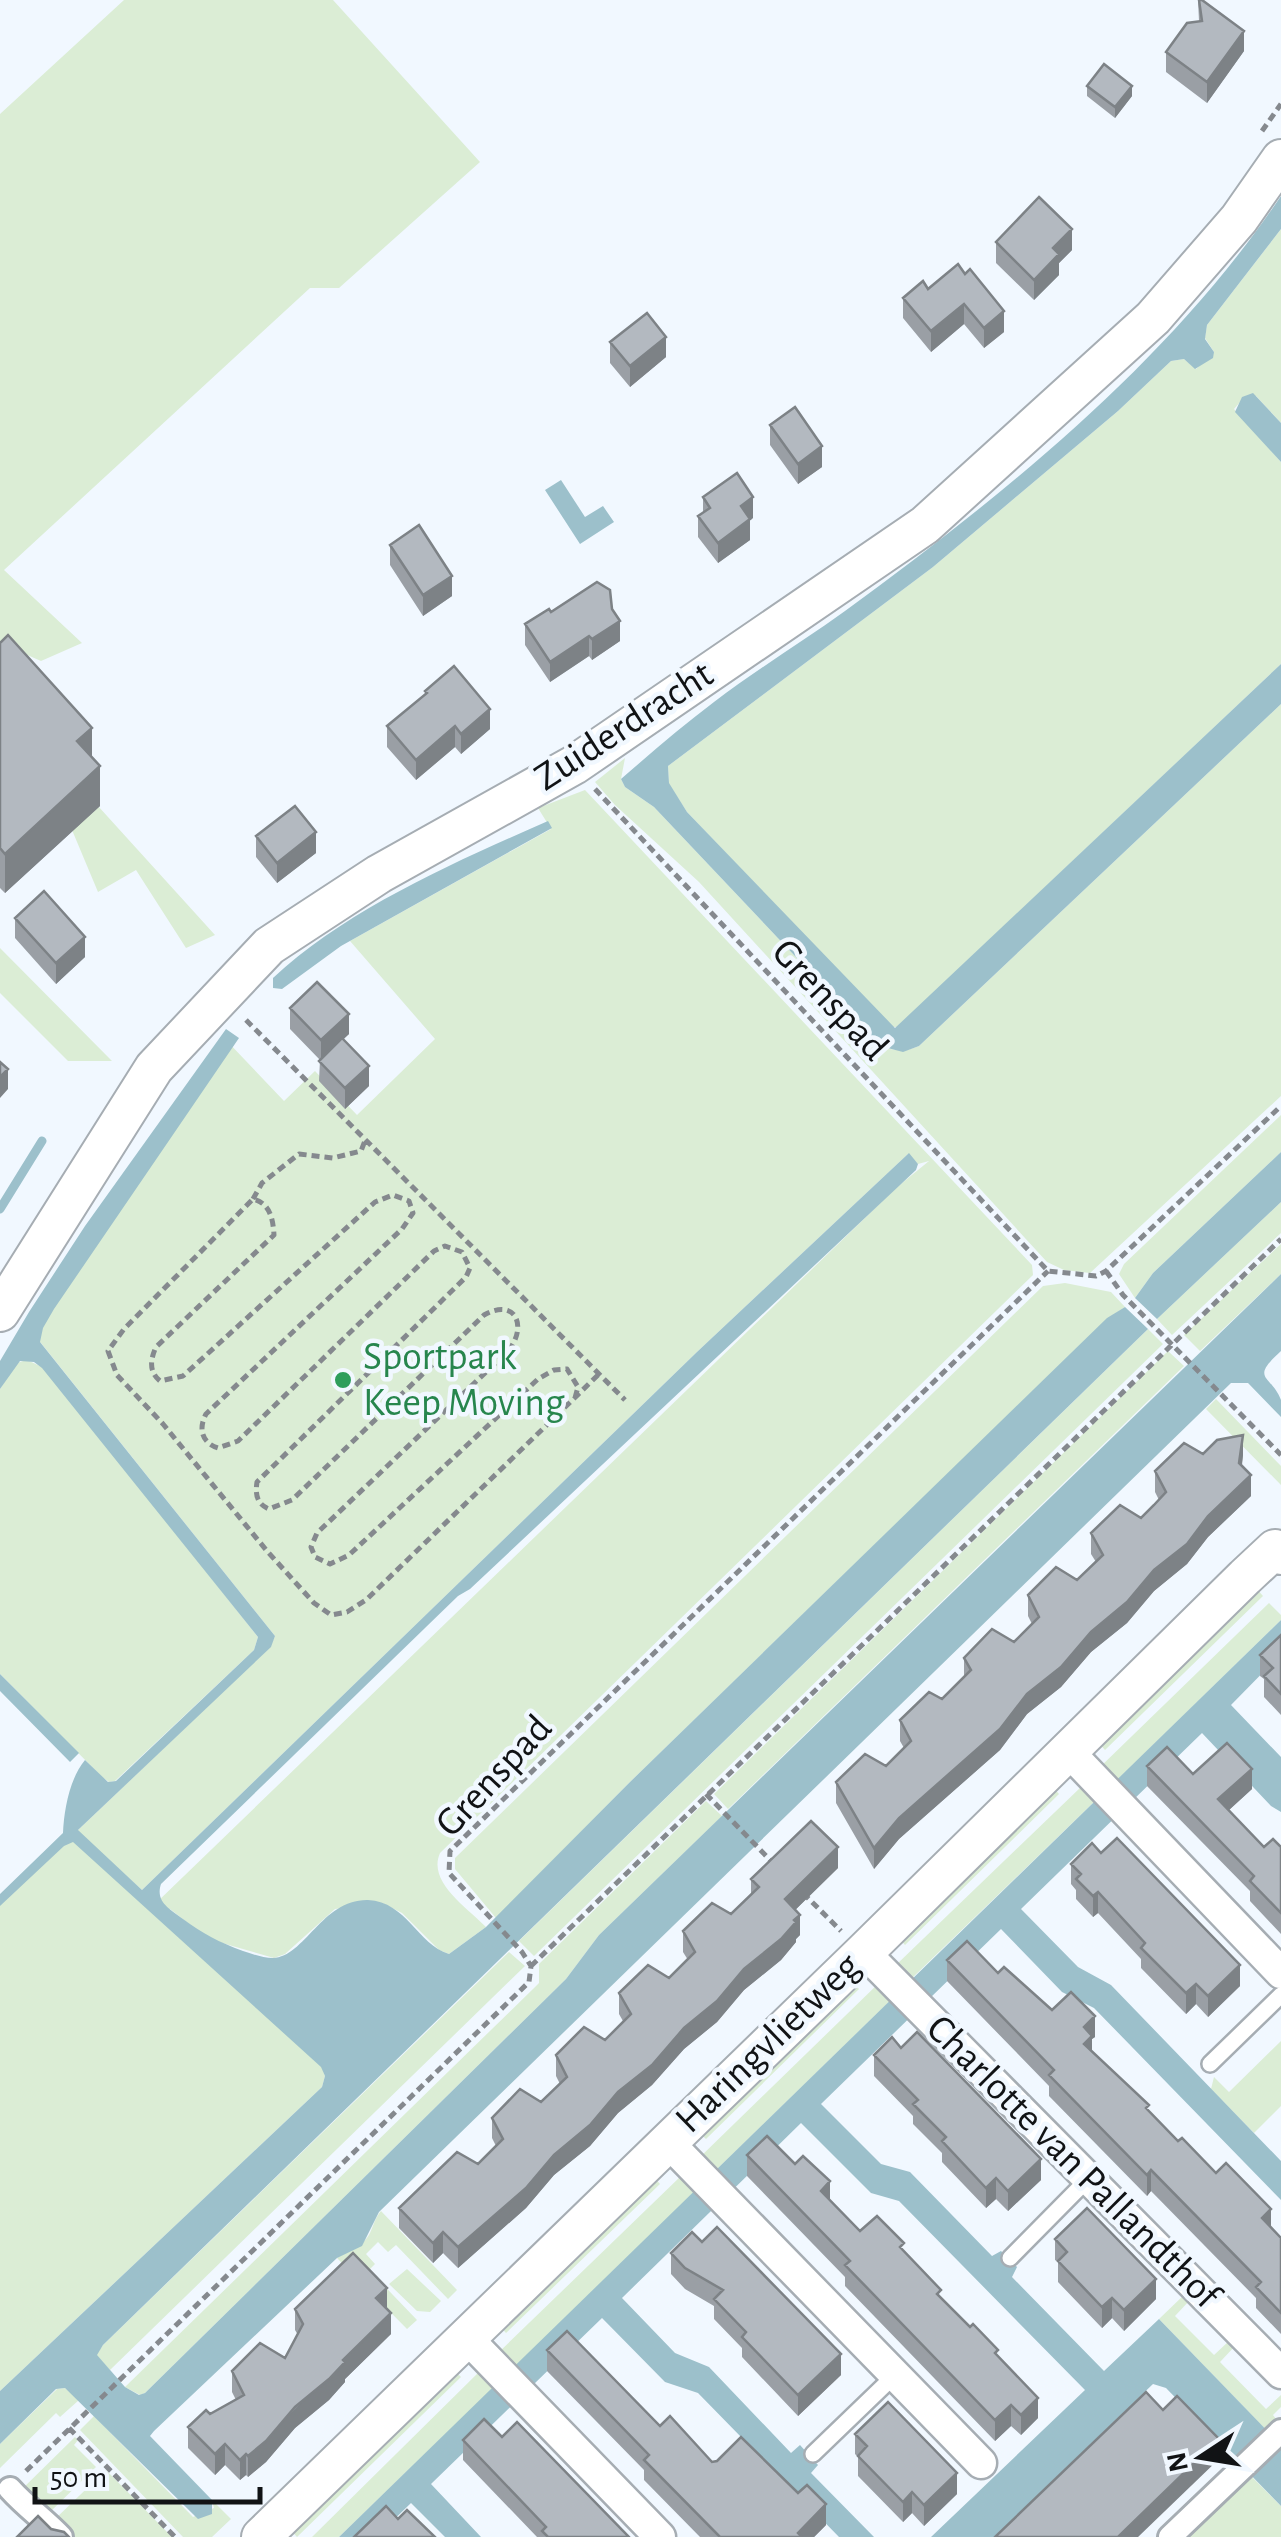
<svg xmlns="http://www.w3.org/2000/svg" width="1281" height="2537" font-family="'Alegreya Sans',sans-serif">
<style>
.green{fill:#dbedd5}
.water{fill:#9cc0cb}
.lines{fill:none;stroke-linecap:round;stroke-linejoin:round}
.stream{stroke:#9cc0cb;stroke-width:9}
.service-casing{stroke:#a6adb3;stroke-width:20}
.pedestrian-casing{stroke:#a6adb3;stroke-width:28}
.minor-casing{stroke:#a6adb3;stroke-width:35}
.tertiary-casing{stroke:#a6adb3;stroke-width:42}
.path{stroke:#85898e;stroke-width:5;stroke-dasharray:8 5;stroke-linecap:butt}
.service{stroke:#fff;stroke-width:15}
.pedestrian{stroke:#fff;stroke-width:22}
.minor{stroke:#fff;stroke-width:30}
.tertiary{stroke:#fff;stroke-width:38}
.wall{fill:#9a9fa5}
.shaded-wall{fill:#7d8286}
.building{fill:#b3b9c0;stroke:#7d8286;stroke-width:2.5}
.leisure-dot{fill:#2e9e5b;stroke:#f1f8ff;stroke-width:4}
.labels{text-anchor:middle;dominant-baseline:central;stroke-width:9;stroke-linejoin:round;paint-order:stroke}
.street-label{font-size:40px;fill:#111315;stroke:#f1f8ff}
.leisure-label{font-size:40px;fill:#27864d;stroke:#f1f8ff;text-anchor:start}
</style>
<rect width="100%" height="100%" fill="#f1f8ff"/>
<path class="green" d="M124,0H333L480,162L339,288H310L4,570L82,643L41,661L0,643V114Z
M1281,229V423L1256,396L1241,401L1234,409L1281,462V664L897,1027H892L687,812L669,784L668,766L933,567L1118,411L1171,361L1184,359L1196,369L1214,352L1205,338L1207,325Z
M1281,704V1096L1090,1273L1064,1270L1047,1262L699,882L615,805L595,782L625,758L621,779L625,787L654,807L880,1046C893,1051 906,1052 919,1046Z
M585,790L1032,1265L1033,1275L440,1853C427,1882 468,1908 486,1927L449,1954L439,1950L402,1913L382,1903L335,1909L285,1954L274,1958L208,1939L170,1909L154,1913L322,2067L325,2076L322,2087L0,2391V1903L75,1833L155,1904L896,1188L929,1161L918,1164L908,1154L698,1351L142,1890L77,1831L270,1647L275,1636L41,1343L30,1336L225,1039L284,1101L315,1071L357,1115L435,1039L350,941L551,829L538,808Z
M98,806L215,935L186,948L136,870L98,892L72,830Z
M0,948L112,1061H68L0,993Z
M1281,1115V1152L1153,1273L1135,1298L1119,1274L1124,1264Z
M1281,1202V1233L1172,1335L1157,1319Z
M1281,1244V1274L1200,1351L1184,1335Z
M1065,1283L1111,1292L1125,1307L1107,1319L630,1782L496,1918L455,1869V1858L1043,1286Z
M1148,1329L1163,1344L534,1956L519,1941Z
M1168,1351L1184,1366L728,1809L714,1794Z
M27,1360L42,1367L60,1387L258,1637L254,1650L115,1781L109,1782L102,1777L0,1674V1389L16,1363Z
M1216,1399L1281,1466V1485L1206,1409Z
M1255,1587L1263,1596L1105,1750L1097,1741Z
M1269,1603L1281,1615V1620L1112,1785L1097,1770Z
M1051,1785L1059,1794L905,1945L897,1936Z
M1081,1787L1095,1801L910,1980L896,1965Z
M706,1801L722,1816L599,1935L566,1979L145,2393L140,2395L125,2387L533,1989L539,1983V1964Z
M509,1952L525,1966L110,2370L96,2355L103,2345Z
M851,1980L859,1989L706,2139L697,2131Z
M881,1981L895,1996L711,2175L697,2160Z
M1281,2041V2106L1254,2133L1211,2089L1214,2077L1229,2092Z
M652,2175L660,2184L506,2333L498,2324Z
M681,2176L696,2190L512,2370L497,2354Z
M381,2211L457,2290L448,2299L396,2245L388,2252L378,2242L366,2254L375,2264L369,2270L417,2320L407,2329L337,2258C349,2250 363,2247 370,2233C374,2224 375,2218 381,2211Z
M407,2269L441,2301L430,2312L417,2311L389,2284Z
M1185,2294L1190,2300L1175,2316L1214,2355L1229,2341L1235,2346L1220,2362L1266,2409L1281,2395V2407L1273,2415L1280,2424L1269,2433L1159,2319Z
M453,2369L461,2377L297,2537L289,2528Z
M481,2370L495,2386L339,2537H312Z
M65,2388L79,2400L60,2417L56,2413L0,2468V2444L57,2389Z
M94,2416L193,2517L214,2508L212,2500L231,2519L212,2537H183L80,2430Z
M75,2437L78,2440L74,2445L96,2467L48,2514L18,2493Z
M106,2470L172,2537H70L54,2520Z
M1247,2472L1281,2506V2537H1184Z"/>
<path class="water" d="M1281,196V229L1207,325L1205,339L1214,352L1213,358L1195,369L1184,359L1171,361L1118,411L933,567L668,766L669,783L687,812L895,1028L1281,664V704L919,1046L903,1052L880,1046L654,807L625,787L621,779C651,753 682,726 714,702C756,670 802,642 845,611C1006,493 1168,363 1281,196Z
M1253,393L1281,423V462L1235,412L1242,397Z
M561,480L585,517L603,506L614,522L580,544L545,490Z
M548,821L552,828L341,946L282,989L273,988V978C347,909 455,862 548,821Z
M226,1029L239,1038L54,1309L43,1328L40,1342L275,1636L271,1647L78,1830L142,1890L698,1351L909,1153L918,1164L916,1170L470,1589L458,1596L161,1884C155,1902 170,1909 183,1919C203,1934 219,1942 243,1951C252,1954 263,1958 273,1958C305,1957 322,1899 368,1900C407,1902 417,1944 449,1954L486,1927L630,1782L1107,1318L1125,1307L1148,1329L103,2345L97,2355L125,2387L139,2395L145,2393L566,1979L599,1935L1281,1274V1351C1249,1380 1271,1374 1281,1400C1281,1401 1281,1416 1281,1417L1248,1383H1231L379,2212L362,2246L337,2258L154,2431L150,2436L212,2500V2514L198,2519L65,2388L56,2389L0,2444V2391L322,2087L325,2076L321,2067L73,1842L64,1846L0,1906V1894L63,1833C64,1809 70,1778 85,1760L108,1782L116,1781L254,1650L258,1637L42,1368L34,1362L20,1361L0,1389V1361L29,1312L85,1226Z
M1281,1152V1202L1157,1319L1135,1298L1153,1273Z
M1281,1620V1654L1231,1705L1281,1757V1812L1271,1806L1202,1733L1021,1909L1078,1967L1111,1985L1281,2161V2200L1094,2008L1062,1992L1001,1929L821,2104L881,2164L910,2172L992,2256L1001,2251L1017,2267L1012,2277L1104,2371L1159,2319L1281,2445V2506L1166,2388L1153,2384L994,2537H931L1085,2390L899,2201L871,2193L801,2123L622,2298L675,2353L709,2367L791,2453L800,2445L818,2465L811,2473L874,2537H839L698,2393L665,2382L602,2318L431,2484L481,2537H445L411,2503L376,2537H339Z
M0,1674L79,1753L70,1762L0,1691Z"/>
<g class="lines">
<path class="stream" d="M0,1209L42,1141"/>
<defs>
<path id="service" d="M1210,2064L1281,1995
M1010,2258L1089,2178
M813,2454L895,2375"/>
<path id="pedestrian" d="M10,2489C26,2507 45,2520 61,2537
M1170,2537L1281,2431"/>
<path id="minor" d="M1068,1751L1281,1973
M864,1952L1281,2373
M667,2141L981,2463
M466,2337L660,2537"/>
<path id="tertiary" d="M0,1312L154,1068L269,946L379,874L574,765L925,525L1153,318L1239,219L1281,159
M261,2537L864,1952L1245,1577L1275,1549L1281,1555"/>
</defs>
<use href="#service" class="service-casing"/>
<use href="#pedestrian" class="pedestrian-casing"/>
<use href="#minor" class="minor-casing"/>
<use href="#tertiary" class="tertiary-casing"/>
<path class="path" d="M1262,131L1281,104
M595,789L1048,1271L1096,1276L1106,1271L1281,1106
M246,1020L625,1400
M253,1199L262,1183L299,1154L333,1158L361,1151L366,1138
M1106,1271L1123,1295L1281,1455
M575,1398L578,1387L567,1369L554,1370L538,1379L349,1555L330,1564L315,1557L311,1547L317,1533L508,1351C528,1327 516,1297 484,1315L292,1500L269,1509C257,1504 255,1495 257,1482L466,1277L470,1268L462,1252L445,1246L434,1251L238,1441L218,1448C202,1443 198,1429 206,1414L402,1229L413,1213L409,1201L393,1195L375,1202L183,1376L160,1381C149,1372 150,1360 156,1347L274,1235C273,1219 270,1203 253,1199L124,1329L108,1351L117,1375L163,1424L267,1551L314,1603L331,1615L347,1612L366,1600L555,1417L599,1374
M706,1794L774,1864
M803,1893L841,1931
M531,1966L1281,1239
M69,2428L175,2537
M26,2471L529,1982L531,1966L522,1952L449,1873L450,1851L1048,1271"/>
<use href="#service" class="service"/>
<use href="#pedestrian" class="pedestrian"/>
<use href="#minor" class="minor"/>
<use href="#tertiary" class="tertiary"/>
</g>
<path class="wall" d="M1198,0L1244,51L1207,103L1166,72V52L1199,21Z
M1087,86L1132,96L1115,118L1087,96Z
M996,242L1072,250L1059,263V275L1034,300L996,263Z
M958,264L1004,332L984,348L964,324L931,352L903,318V298L928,289Z
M610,342L666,357L630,387L610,363Z
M770,425L822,467L798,484L770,445Z
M703,497L753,518L750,520V540L718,563L698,537V516L703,513Z
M390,545L452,596L423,616L390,565Z
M612,609L620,641L592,660L589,656L550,682L525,645V624L551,612Z
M0,643L92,758L100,806L5,893L0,888Z
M425,691L490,729L461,754L455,747L416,780L387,747V726L425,695Z
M256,836L316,853L277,883L256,857Z
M15,918L85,957L56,984L15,938Z
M290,1008L349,1034L343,1039L369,1086L345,1109L319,1081L320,1060L290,1029Z
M1203,1454L1243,1455L1242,1466L1251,1496L1208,1537L1187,1564L1154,1591L1127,1623L1091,1652L1061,1687L1027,1714L1000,1750L899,1839L874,1869L836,1803V1782L886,1766L904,1748L900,1741V1720L942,1699L964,1678V1658L1014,1642L1032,1624L1028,1616V1595L1077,1580L1096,1562L1091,1554V1533L1141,1518L1159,1500L1155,1492V1471Z
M1281,1635V1715L1264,1697V1679L1260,1676V1655Z
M1147,1766L1193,1774L1252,1789L1229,1810L1264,1847H1281V1934L1250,1901V1891L1147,1786Z
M1101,1853L1240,1986L1208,2017L1196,2004L1186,2014L1141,1968V1959L1098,1913L1093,1917L1076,1899V1890L1071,1884V1864Z
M838,1868L795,1910L800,1935L796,1939V1942L781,1960L744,1990L717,2022L684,2049L652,2085L618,2113L590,2146L554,2175L526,2208L458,2268L443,2253L433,2263L399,2228V2208L478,2164L496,2146L492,2138V2118L541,2102L560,2084L556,2076V2055L605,2040L623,2021L619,2014V1993L669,1978L688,1960L683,1952V1931L731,1914L751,1894V1879Z
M947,1960L998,1973L1095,2037L1092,2039V2052L1178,2141L1281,2238V2334L1256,2308V2298L1151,2191L1147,2196L1049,2096V2086L947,1981Z
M901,2048L1041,2180L1008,2211L996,2199L986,2208L942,2162V2153L913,2124V2116L874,2076V2055Z
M747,2155L795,2164L860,2231L904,2251L941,2298L998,2356L1038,2418L1021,2435L1011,2426L995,2441L845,2286V2277L747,2176Z
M1055,2239L1156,2299L1124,2331L1112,2318L1102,2328L1058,2282V2262L1055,2260Z
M671,2253L841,2375L798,2416L742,2357V2348L714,2319V2306L685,2289L671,2274Z
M295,2309H386L391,2334L345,2379V2382L329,2400L295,2428L266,2462L248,2477L246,2475L240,2480L225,2465L215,2475L188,2448V2427L236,2400L232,2392V2371L285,2358L298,2335L295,2330Z
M547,2350L712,2462L826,2525L814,2537H700L644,2480V2470L547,2371Z
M855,2434L957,2494L924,2526L912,2513L903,2522L858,2476V2457L855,2454Z
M502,2437L629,2537H537L463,2460V2440Z"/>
<path class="shaded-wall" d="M1244,31V51L1207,103V82Z
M1132,86V96L1115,118V107Z
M1072,229V250L1059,263V275L1034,300V280L1053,248Z
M964,304V324L931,352V331Z
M1004,311V332L984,348V328Z
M666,337V357L630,387V366Z
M822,446V467L798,484V464Z
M753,497V518L750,520V540L718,563V543L741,506Z
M452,576V596L423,616V595Z
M620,621V641L592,660V639Z
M589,636V656L550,682V662Z
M490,709V729L461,754V734Z
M455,726V747L416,780V760Z
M92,728V768L77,741Z
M100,766V806L5,893V854Z
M316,832V853L277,883V863Z
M85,937V957L56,984V963Z
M349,1014V1034L321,1061V1040Z
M369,1066V1086L345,1109V1088Z
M8,1069V1089L0,1098V1077Z
M1243,1435V1455L1239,1484V1463Z
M1251,1475V1496L1208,1537L1187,1564L1154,1591L1127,1623L1091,1652L1061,1687L1027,1714L1000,1750L899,1839L874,1869V1848L899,1818Z
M1252,1769V1789L1218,1820V1799Z
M838,1847V1868L785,1920V1899Z
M1098,1892V1913L1093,1917V1896Z
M800,1915V1935L796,1939V1942L781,1960L744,1990L717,2022L684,2049L652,2085L618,2113L590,2146L554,2175L526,2208L458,2268V2247Z
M1240,1965V1986L1208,2017V1996Z
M1196,1984V2004L1186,2014V1993Z
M1095,2016V2037L1092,2039V2056L1084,2064V2027Z
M1041,2159V2180L1008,2211V2191Z
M1151,2170V2191L1147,2196V2175Z
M996,2178V2199L986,2208V2188Z
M830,2181V2202L821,2191Z
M1271,2209V2230L1262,2218Z
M443,2232V2253L433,2263V2243Z
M1156,2279V2299L1124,2331V2310Z
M387,2288V2308L376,2298Z
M1112,2298V2318L1102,2328V2307Z
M391,2313V2334L345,2379V2382L329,2400L295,2428L266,2462L248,2477V2456Z
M841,2354V2375L798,2416V2395Z
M1038,2398V2418L1021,2435V2415Z
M1011,2405V2426L995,2441V2420Z
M1219,2439V2459L1138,2537H1118Z
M225,2444V2465L215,2475V2454Z
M246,2454V2475L240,2480V2460Z
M957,2473V2494L924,2526V2505Z
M912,2492V2513L903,2522V2502Z
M826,2504V2525L814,2537H798V2533Z"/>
<path class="building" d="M1199,0H1202L1244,31L1207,82L1166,52L1187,23L1202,21Z
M1104,64L1132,86L1115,107L1087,86Z
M1039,197L1072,229L1053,248L1059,254L1034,280L996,242Z
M958,264L965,274L970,269L1004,311L984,328L964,304L931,331L903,298L923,281L928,289Z
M647,313L666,337L630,366L610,342Z
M795,407L822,446L798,464L770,425Z
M737,473L753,497L741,506L750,519L718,543L698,516L710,508L703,497Z
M419,525L452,576L423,595L390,545Z
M597,582L610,590L612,609L620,621L592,639L589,636L550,662L525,624L549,609L551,612Z
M8,635L92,728L77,741L100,766L5,854L0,848V643Z
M454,666L490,709L461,734L455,726L416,760L387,726L427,693L425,691Z
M295,806L316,832L277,863L256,836Z
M44,891L85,937L56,963L15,918Z
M317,982L349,1014L321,1040L290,1008Z
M342,1038L369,1066L345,1088L319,1061Z
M0,1062L8,1069L0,1077Z
M1243,1435L1239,1463L1251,1475L1208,1516L1187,1544L1154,1570L1127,1602L1091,1632L1061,1667L1027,1694L1000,1729L899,1818L874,1848L836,1782L865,1754L886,1766L911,1741L900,1720L929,1692L942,1699L971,1670L964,1658L992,1629L1014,1642L1039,1617L1028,1595L1056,1567L1077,1580L1103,1555L1091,1533L1120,1505L1141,1518L1154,1505L1166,1492L1155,1471L1184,1443L1203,1454L1217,1440Z
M1281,1635V1694L1264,1676L1273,1668L1260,1655Z
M1227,1743L1252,1769L1218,1799L1264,1847L1273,1839L1281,1847V1913L1250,1881L1254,1876L1147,1766L1167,1747L1193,1774Z
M811,1821L838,1847L785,1899L800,1915L794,1920L796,1922L781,1939L744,1969L717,2001L684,2028L652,2065L618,2092L590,2125L554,2155L526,2188L458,2247L443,2232L433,2243L399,2208L457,2152L478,2164L503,2139L492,2118L520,2089L541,2102L567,2077L556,2055L584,2027L605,2040L631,2014L619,1993L648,1965L669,1978L695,1952L683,1931L712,1903L731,1914L759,1887L751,1879Z
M1117,1838L1240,1965L1208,1996L1196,1984L1186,1993L1141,1948L1145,1943L1098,1892L1093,1896L1076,1879L1081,1874L1071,1864L1092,1843L1101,1853Z
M967,1941L998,1973L1004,1967L1052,2010L1071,1992L1095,2016L1084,2027L1092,2036L1084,2044L1149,2105L1146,2108L1178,2141L1182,2138L1216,2173L1226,2163L1271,2209L1262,2218L1281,2238V2313L1256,2287L1261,2282L1151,2170L1147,2175L1049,2075L1054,2070L947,1960Z
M917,2032L1041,2159L1008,2191L996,2178L986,2188L942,2141L946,2137L913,2104L918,2100L874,2055L892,2037L901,2048Z
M767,2136L795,2164L803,2156L830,2181L821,2191L860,2231L877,2216L904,2243L900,2247L941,2290L937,2294L970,2327L973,2324L998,2350L995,2353L1038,2398L1021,2415L1011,2405L995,2420L845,2265L850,2261L747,2155Z
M1087,2208L1156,2279L1124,2310L1112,2298L1102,2307L1058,2261L1067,2252L1055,2239Z
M717,2227L841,2354L798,2395L742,2337L746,2332L714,2299L723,2290L685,2268L671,2253L692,2232L702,2242Z
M353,2253L387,2288L376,2298L391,2313L343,2360L345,2362L329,2379L295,2407L266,2441L248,2456L246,2454L240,2460L225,2444L215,2454L188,2427L206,2410L210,2414L244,2395L232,2371L260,2343L285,2358L303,2324L295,2309Z
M567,2331L660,2426L670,2416L712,2462L717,2461L741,2437L798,2493L807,2485L826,2504L798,2533L802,2537H720L644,2460L649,2455L547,2350Z
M1146,2392L1163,2410L1177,2396L1219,2439L1118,2537H995Z
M888,2402L957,2473L924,2505L912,2492L903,2502L858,2456L867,2446L855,2434Z
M484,2419L502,2437L517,2422L629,2537H548L542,2531L546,2527L463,2440Z
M386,2506L398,2519L407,2510L435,2537H354Z
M38,2516L51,2529L64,2532L69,2537H17Z"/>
<circle class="leisure-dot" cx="343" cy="1380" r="10"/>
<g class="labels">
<g class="street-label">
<text transform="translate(624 726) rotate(-33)">Zuiderdracht</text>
<text transform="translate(830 1000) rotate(47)">Grenspad</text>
<text transform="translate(494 1776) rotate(-47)">Grenspad</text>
<text transform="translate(768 2043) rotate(-44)">Haringvlietweg</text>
<text transform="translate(1073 2162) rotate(45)">Charlotte van Pallandthof</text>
</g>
<g class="leisure-label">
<text x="363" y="1357">Sportpark<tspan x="363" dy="46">Keep Moving</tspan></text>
</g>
</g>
<g transform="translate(1201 2457) rotate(258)" stroke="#f1f8ff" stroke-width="8" paint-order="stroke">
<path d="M0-8L18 38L0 25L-18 38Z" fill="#111315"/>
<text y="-15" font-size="28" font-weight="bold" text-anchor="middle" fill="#111315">N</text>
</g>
<path d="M35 2487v15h225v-15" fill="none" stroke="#111315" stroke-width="5"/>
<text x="50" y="2487" font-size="30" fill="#111315" stroke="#f1f8ff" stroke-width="8" paint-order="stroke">50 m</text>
</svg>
